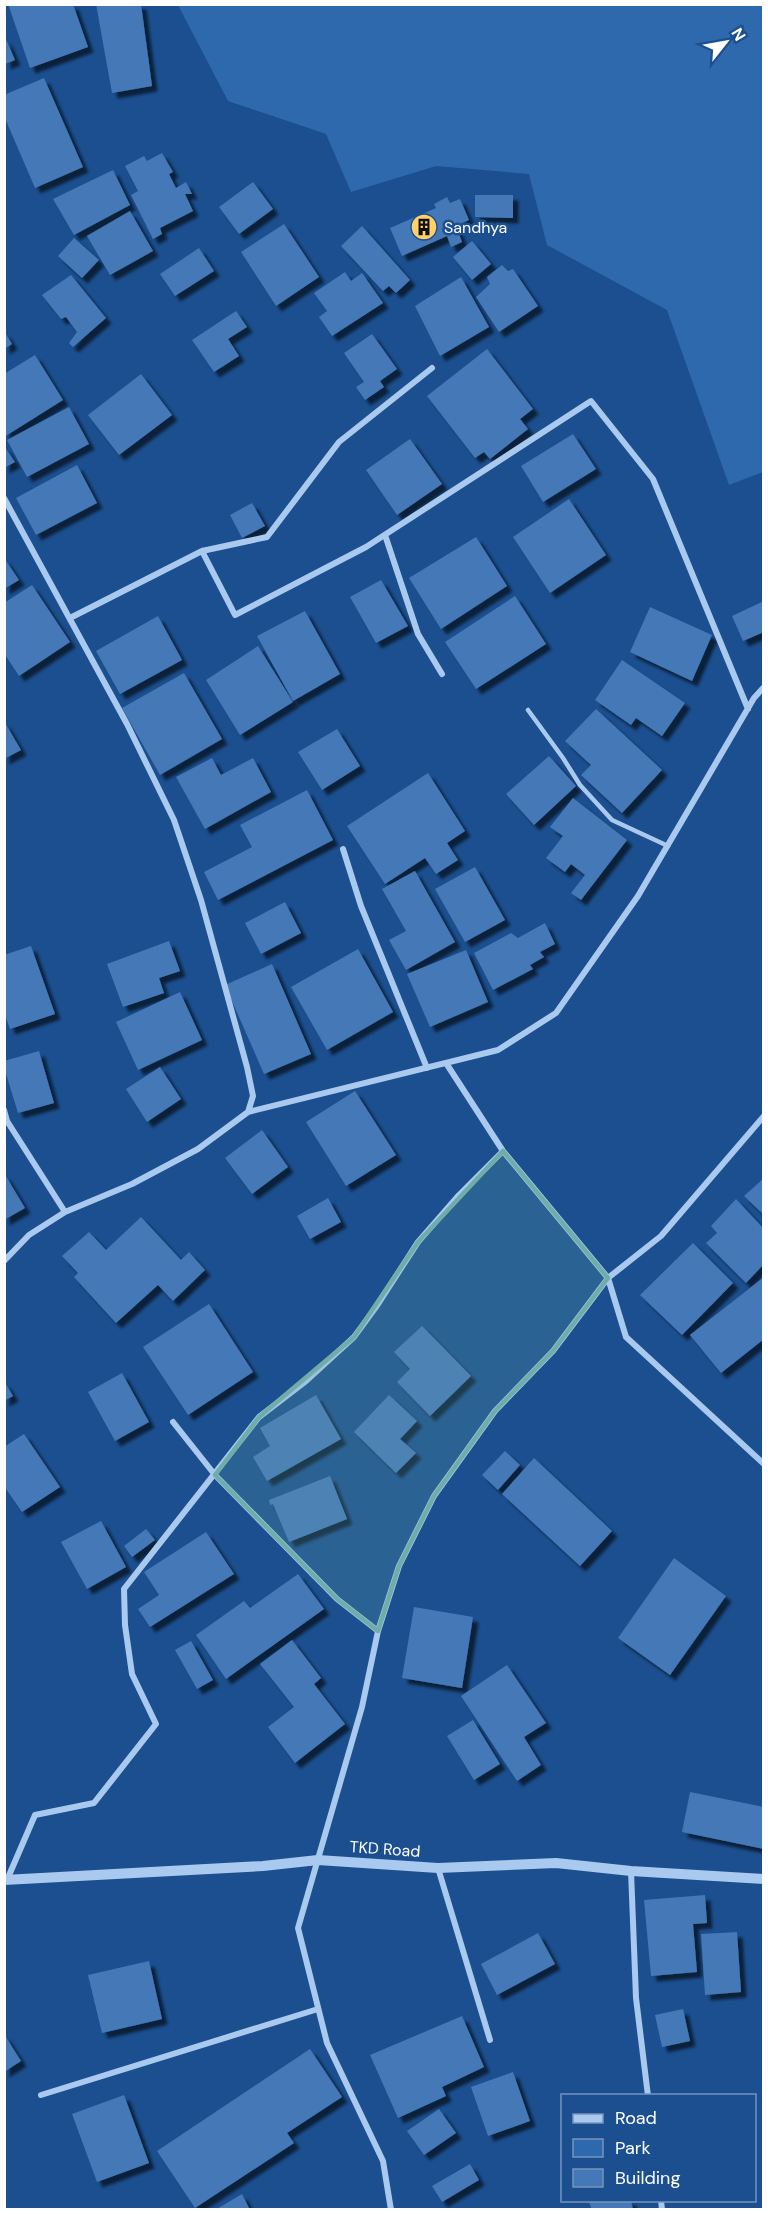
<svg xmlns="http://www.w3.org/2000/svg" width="768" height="2214" font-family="'DM Sans',sans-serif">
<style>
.green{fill:#2e69ad}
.building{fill:#4478b7;filter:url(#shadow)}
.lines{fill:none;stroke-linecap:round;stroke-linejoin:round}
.service{stroke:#a9c9ee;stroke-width:4.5}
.minor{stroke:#a9c9ee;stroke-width:6}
.tertiary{stroke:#a9c9ee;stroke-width:10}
.marked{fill:#6fada8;fill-opacity:0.2;stroke:#6fada8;stroke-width:4.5;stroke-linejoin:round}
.labels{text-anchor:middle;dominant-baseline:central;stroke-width:5;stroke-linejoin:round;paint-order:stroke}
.poi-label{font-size:16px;fill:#fff;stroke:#1b4f8f;text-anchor:start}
.street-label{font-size:16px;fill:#fff;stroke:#1b4f8f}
</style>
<defs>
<filter id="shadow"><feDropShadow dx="5.5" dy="5.5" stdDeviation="1.5" flood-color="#0009"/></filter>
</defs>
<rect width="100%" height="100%" fill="#1b4f8f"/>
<path class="green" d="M178,5H763V472L729,485L667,310L547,245L529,174L436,166L351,192L326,134L228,101Z"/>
<path class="building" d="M8,4H73L88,47L30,68Z
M96,4H141L152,86L112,93Z
M5,37L15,60L5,64Z
M44,78L83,167L35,188L4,116V95Z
M162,153L173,172L169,174L176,188L186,182L192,194H185L193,211L160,228L162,234L153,239L131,195L138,191L125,166L144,156L147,161Z
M113,170L130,205L74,235L53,199Z
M253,182L273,209L239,234L219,207Z
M475,195H513V218L475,217Z
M447,197L450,203L460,199L469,220L456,226L462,242L451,247L447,236L402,256L390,228L436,208L434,204Z
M130,211L153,251L110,275L87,236Z
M284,224L319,277L276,306L241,252Z
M362,226L410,280L396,293L389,286L383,291L341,246Z
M74,238L99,260L82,278L58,256Z
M472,241L491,264L472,280L453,257Z
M199,248L214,271L175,296L160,274Z
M502,265L508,271L513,269L538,306L499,332L476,297L490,284L487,277Z
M345,272L351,281L362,273L383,303L332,336L319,317L327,311L314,293Z
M71,275L106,318L73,347L69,343L77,332L66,317L61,319L42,295Z
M461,277L489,327L440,356L415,306Z
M236,311L247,327L228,339L239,356L214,372L192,340Z
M4,331L12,344L4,349Z
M372,334L397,369L380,381L384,387L365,400L356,387L364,382L344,353Z
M487,349L533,409L520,419L528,429L490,459L484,452L475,458L427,396Z
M35,355L63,400L4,437V374Z
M141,374L172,415L119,455L88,415Z
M69,407L89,444L27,477L7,440Z
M573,434L596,469L543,502L521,466Z
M410,439L442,484L397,515L366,470Z
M4,446L15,462L4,468Z
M77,465L97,503L36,535L16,498Z
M569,499L606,555L550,593L513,537Z
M252,503L265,526L242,538L230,515Z
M476,537L507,586L441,629L409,578Z
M4,558L19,580L4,589Z
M381,580L408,626L376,643L350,597Z
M32,585L70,642L19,676L4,653V603Z
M515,596L546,644L476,689L445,642Z
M764,601V632L743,641L732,616Z
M650,607L712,635L692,681L630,652Z
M305,611L340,674L293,701L257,636Z
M158,616L182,660L120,694L96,651Z
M258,646L293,702L240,735L206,680Z
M622,660L685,703L662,736L636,718L631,725L595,700Z
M184,673L222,739L160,775L122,708Z
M596,709L662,770L622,813L581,775L591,765L565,741Z
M4,721L21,750L4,759Z
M337,729L360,766L322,790L298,752Z
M549,756L576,786L534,825L506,794Z
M212,758L221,775L253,758L271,792L205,829L176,777Z
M428,773L465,831L447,843L458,860L436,874L425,858L385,884L347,826Z
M307,790L333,840L218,900L204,872L252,847L240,825Z
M573,798L627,840L581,900L571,893L585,875L571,864L565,872L546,858L563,836L550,827Z
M475,867L505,920L465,942L435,889Z
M415,871L455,942L406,970L389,940L406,931L382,889Z
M285,902L301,933L261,954L245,923Z
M545,923L555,944L540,952L544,957L530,965L533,969L493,990L474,953L511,933L518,938Z
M169,941L180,971L159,978L164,993L123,1007L107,964Z
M31,946L55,1014L10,1029L4,1012V955Z
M358,949L393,1012L327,1050L291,987Z
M466,950L488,1002L430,1027L407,974Z
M272,964L311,1054L264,1074L225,985Z
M180,992L202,1040L138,1070L116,1022Z
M39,1051L54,1103L18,1113L4,1067V1061Z
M160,1067L181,1099L147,1122L126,1089Z
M355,1091L396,1155L346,1186L306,1122Z
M262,1130L288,1167L252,1194L225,1158Z
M4,1173L25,1208L4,1220Z
M764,1178V1215L744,1196Z
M328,1198L341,1222L310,1239L297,1216Z
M736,1199L764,1229V1264L746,1283L706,1243L717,1233L711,1226Z
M141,1217L181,1260L189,1252L205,1270L173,1301L158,1285L116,1323L74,1277L78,1273L62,1256L89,1232L106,1250Z
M693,1243L733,1283L682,1335L640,1295Z
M764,1277V1339L721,1373L690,1335Z
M209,1304L253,1372L188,1415L143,1347Z
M422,1326L471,1376L430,1416L397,1382L410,1369L394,1352Z
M122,1373L149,1422L115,1441L88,1392Z
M4,1381L13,1396L4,1401Z
M316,1395L341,1439L267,1481L253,1457L270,1446L260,1428Z
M389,1395L417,1421L400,1439L416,1453L396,1473L354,1432Z
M24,1434L60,1487L22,1512L4,1486V1447Z
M505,1451L520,1465L498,1490L482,1475Z
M534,1458L612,1531L580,1566L502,1494Z
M330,1476L347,1519L289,1542L273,1504L270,1505L269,1500Z
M101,1521L126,1567L87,1589L61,1542Z
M146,1529L155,1540L132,1557L124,1546Z
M206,1532L234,1574L150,1627L138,1609L159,1595L144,1572Z
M674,1558L726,1596L670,1675L618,1638Z
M298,1574L324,1609L226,1679L196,1635L244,1601L250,1608Z
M414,1607L473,1617L462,1688L402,1678Z
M292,1640L321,1678L314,1684L345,1724L295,1763L268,1727L294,1707L260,1664Z
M191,1641L213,1680L197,1689L175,1650Z
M507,1665L546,1723L524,1737L541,1765L517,1781L461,1696Z
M473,1720L500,1764L474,1780L447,1736Z
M690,1792L764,1807V1849L682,1832Z
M705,1895L707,1923L693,1924L697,1972L651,1976L644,1900Z
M737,1932L741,1992L705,1995L701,1934Z
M538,1933L555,1964L497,1995L481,1964Z
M149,1961L162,2019L102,2033L88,1975Z
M683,2009L690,2041L662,2047L655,2015Z
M462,2016L484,2067L442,2087L446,2096L398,2118L370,2055Z
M4,2034L21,2061L4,2072Z
M310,2049L342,2097L287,2133L294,2143L195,2208L157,2151Z
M513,2072L530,2121L488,2136L471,2087Z
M124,2095L149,2163L97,2182L72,2114Z
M439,2109L456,2133L424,2155L407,2131Z
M470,2164L479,2180L442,2202L432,2186Z
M242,2194L250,2210H215Z
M595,2200H631L633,2210H592L589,2202Z"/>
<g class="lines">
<path class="service" d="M528,710L563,758L580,785L612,820L668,846"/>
<path class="minor" d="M4,498L127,724L174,820L201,900L247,1067L253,1096L248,1112L198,1149L132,1184L65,1212L29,1235L4,1261
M385,535L418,634L442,674
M202,551L267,537L339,442L432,368
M70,618L202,551L235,615L366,547L591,401L653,479L748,709
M343,849L361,906L427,1068
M446,1063L503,1151L608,1278L626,1337L764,1464
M4,1110L7,1121L65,1212
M248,1112L498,1050L556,1013L638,896L754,698L764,687
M173,1422L215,1475L337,1599L378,1631
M438,1868L490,2040
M631,1871L636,1998L648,2096
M7,1880L35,1815L94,1803L156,1724L132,1674L125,1625L124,1589L259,1417L306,1381L354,1337L376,1307L418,1242L459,1195L503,1151
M41,2095L318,2009
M661,2200L662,2210
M391,2210L383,2161L327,2043L298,1928L362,1707L378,1631L399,1566L434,1496L495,1411L553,1351L608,1278L661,1236L764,1116"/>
<path class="tertiary" d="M4,1880L263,1866L318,1860L438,1868L556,1863L631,1871L764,1879"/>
</g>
<path class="marked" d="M503,1151L608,1278L553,1351L495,1411L434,1496L399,1566L378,1631L337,1599L215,1475L259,1417L354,1337L418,1242Z"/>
<defs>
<symbol id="building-disc" viewBox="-11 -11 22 22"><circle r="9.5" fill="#ffd166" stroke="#1b4f8f"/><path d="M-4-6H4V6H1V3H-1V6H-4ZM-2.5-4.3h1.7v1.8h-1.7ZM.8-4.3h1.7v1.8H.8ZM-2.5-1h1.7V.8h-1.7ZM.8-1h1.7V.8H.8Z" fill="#111"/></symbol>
</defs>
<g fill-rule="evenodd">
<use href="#building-disc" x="409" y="212" width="30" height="30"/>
</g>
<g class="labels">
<g class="poi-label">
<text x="444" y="227">Sandhya</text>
</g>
<g class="street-label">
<text transform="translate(385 1849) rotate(4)">TKD Road</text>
</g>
</g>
<rect width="768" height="2214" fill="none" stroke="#ffffff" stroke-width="12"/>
<rect x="561" y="2094" width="195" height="108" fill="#1b4f8f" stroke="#7695bc" stroke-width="1.5"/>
<rect x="573" y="2114" width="30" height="9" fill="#a9c9ee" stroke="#7695bc" stroke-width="1.5"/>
<text x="615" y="2124" font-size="18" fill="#ffffff">Road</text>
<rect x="573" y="2139" width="30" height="18" fill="#2e69ad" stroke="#7695bc" stroke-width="1.5"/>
<text x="615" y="2154" font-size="18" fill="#ffffff">Park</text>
<rect x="573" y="2169" width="30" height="18" fill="#4478b7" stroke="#7695bc" stroke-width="1.5"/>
<text x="615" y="2184" font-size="18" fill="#ffffff">Building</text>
<g transform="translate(726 42) rotate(59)" stroke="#1b4f8f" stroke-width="4.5" paint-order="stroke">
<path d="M0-4.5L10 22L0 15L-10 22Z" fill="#ffffff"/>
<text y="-9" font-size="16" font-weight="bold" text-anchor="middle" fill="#ffffff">N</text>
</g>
</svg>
